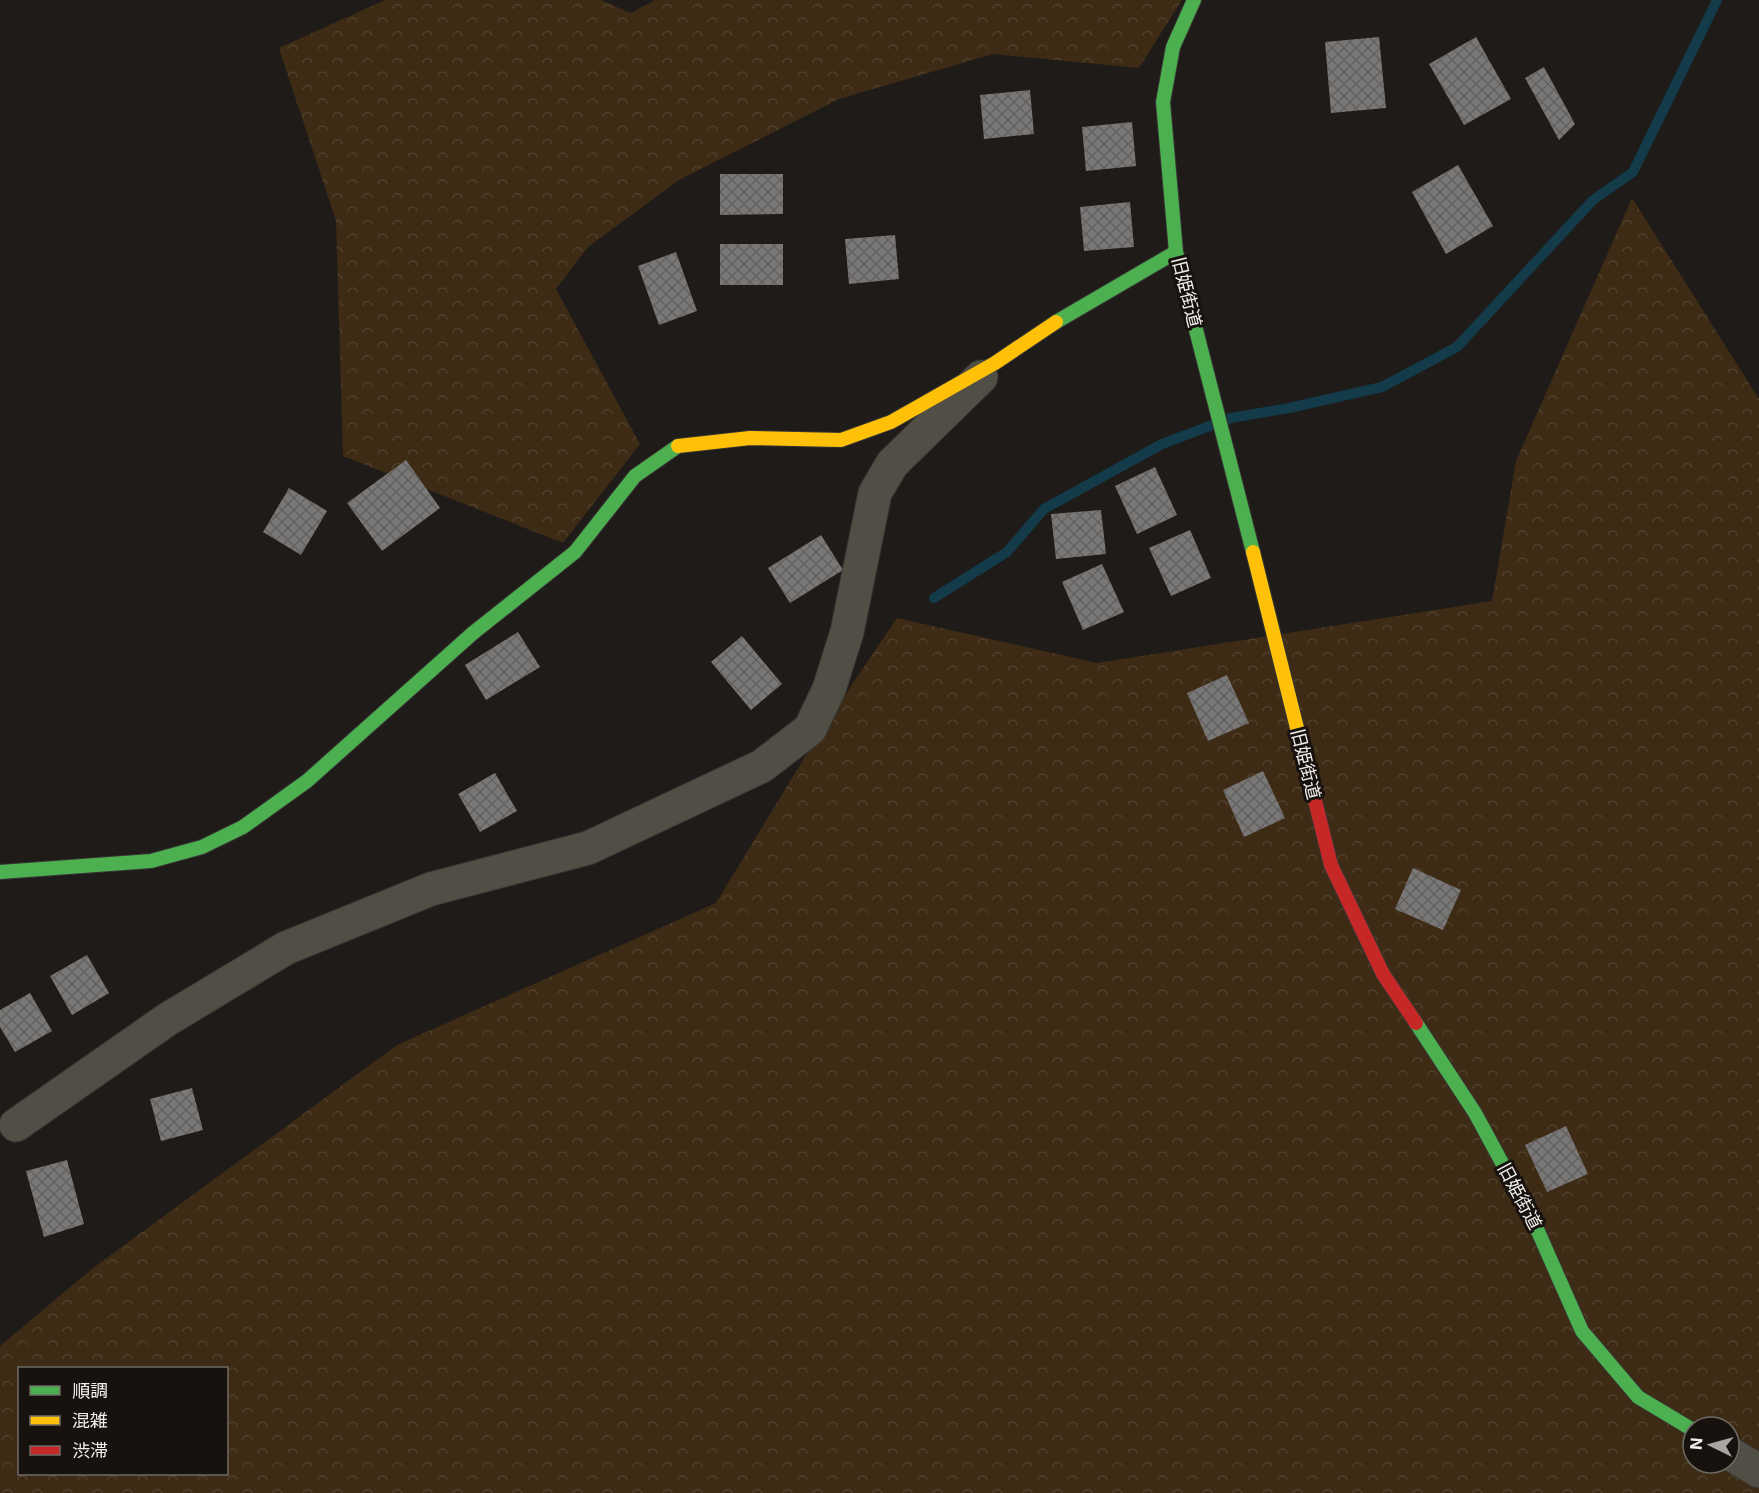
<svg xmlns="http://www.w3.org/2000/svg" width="1759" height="1493" font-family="Inter,'Noto Sans JP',sans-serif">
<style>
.forest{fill:url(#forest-crowns);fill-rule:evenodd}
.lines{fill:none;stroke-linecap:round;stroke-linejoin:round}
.stream{stroke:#133b4a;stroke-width:10}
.building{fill:url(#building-cross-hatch)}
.street-casing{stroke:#373532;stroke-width:35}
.fast-casing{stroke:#373532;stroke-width:16}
.slow-casing{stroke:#373532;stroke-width:16}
.jam-casing{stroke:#373532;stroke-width:16}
.street{stroke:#504e45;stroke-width:33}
.fast{stroke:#4caf50;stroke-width:14}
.slow{stroke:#ffc107;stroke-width:14}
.jam{stroke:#c62828;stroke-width:14}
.labels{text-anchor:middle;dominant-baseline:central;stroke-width:6;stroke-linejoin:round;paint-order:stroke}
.street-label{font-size:18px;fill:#f3f0ec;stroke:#17120d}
</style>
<defs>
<pattern id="forest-crowns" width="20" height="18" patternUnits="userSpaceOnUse" patternTransform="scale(1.5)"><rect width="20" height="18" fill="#3d2b15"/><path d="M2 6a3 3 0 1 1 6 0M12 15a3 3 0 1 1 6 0" fill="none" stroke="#50402c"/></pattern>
<pattern id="building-cross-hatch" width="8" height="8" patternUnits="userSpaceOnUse" patternTransform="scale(1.5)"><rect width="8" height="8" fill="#7a7777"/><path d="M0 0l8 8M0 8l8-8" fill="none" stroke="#646261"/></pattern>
</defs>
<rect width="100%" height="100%" fill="#1e1b18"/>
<path class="forest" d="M385,0H601L631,13L655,0H1182L1139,68L993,54L839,99L679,180L588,247L556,289L640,444L563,543L343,456L336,221L279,48Z
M1632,198L1759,399V1493H0V1346L93,1268L397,1045L716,903L820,732L897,618L1097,663L1492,601L1516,461ZM20,1368H226V1474H20ZM1693,1427H1729V1463H1693Z"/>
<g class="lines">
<path class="stream" d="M934,598L1007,552L1044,509L1162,444L1231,418L1289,408L1382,387L1457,347L1593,200L1633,172L1717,0"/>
</g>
<path class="building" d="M1379,37L1386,108L1331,113L1325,42Z
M1476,37L1511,99L1464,125L1429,64Z
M1544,67L1575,124L1559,140L1525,78Z
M1030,90L1034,134L984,139L980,95Z
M1132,122L1136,166L1086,171L1082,127Z
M1458,165L1493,226L1446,254L1412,192Z
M720,174H783V214L720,215Z
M1130,202L1134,247L1084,251L1080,207Z
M895,235L899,279L849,284L845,239Z
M720,244H783V285H720Z
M676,252L697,311L659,325L638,266Z
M406,460L440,508L382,551L347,503Z
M1155,467L1177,515L1137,534L1115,486Z
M289,488L327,511L301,555L263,532Z
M1101,510L1106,554L1056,559L1051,514Z
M1190,530L1211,578L1171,596L1149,548Z
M821,535L843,570L790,603L768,568Z
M1102,564L1124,612L1083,630L1062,582Z
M518,632L540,667L486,700L465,665Z
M742,636L782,684L751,710L711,662Z
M1227,675L1249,723L1208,741L1187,693Z
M1263,771L1285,818L1244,837L1223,790Z
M495,773L517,811L480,832L458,794Z
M1413,868L1461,890L1443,930L1395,909Z
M87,955L109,993L72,1015L50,976Z
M30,993L52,1031L15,1052L0,1027V1010Z
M192,1088L203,1130L161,1141L150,1099Z
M1566,1126L1588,1174L1547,1192L1525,1145Z
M67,1160L84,1224L44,1237L26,1171Z"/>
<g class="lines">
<defs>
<path id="street" d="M16,1125L168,1019L286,948L431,889L588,848L762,766L810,729L829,689L847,632L875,493L892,464L981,377
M1729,1453L1759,1471"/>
<path id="fast" d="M1194,0L1173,47L1163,102L1176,252L1253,552
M1056,322L1176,252
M0,872L151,861L202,847L243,827L307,781L473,633L575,552L635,476L678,446
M1416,1023L1475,1113L1533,1220L1582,1331L1638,1397L1693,1430"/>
<path id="slow" d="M678,446L750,438L841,440L891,422L995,363L1056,322
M1253,552L1300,740"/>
<path id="jam" d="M1300,740L1331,865L1383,974L1416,1023"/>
</defs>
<use href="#street" class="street-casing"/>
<use href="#fast" class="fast-casing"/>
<use href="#slow" class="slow-casing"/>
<use href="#jam" class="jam-casing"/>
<use href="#street" class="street"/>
<use href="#fast" class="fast"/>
<use href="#slow" class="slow"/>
<use href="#jam" class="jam"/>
</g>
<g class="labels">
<g class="street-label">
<text transform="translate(1187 292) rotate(76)">旧姫街道</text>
<text transform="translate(1306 764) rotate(76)">旧姫街道</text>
<text transform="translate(1520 1196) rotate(62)">旧姫街道</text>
</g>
</g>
<rect x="18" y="1367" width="210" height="108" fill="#17120d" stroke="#6f6b66" stroke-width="1.5"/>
<rect x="30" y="1386" width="30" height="9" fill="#4caf50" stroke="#6f6b66" stroke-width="1.5"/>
<text x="72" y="1397" font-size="18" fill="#f3f0ec">順調</text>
<rect x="30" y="1416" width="30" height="9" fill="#ffc107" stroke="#6f6b66" stroke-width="1.5"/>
<text x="72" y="1427" font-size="18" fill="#f3f0ec">混雑</text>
<rect x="30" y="1446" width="30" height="9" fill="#c62828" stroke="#6f6b66" stroke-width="1.5"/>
<text x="72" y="1457" font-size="18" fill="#f3f0ec">渋滞</text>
<g transform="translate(1711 1445) rotate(275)"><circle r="28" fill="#17120d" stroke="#6f6b66" stroke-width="1.5"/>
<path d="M0-4.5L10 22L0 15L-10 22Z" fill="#a8a5a2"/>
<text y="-9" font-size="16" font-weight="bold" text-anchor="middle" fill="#f3f0ec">N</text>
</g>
</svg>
